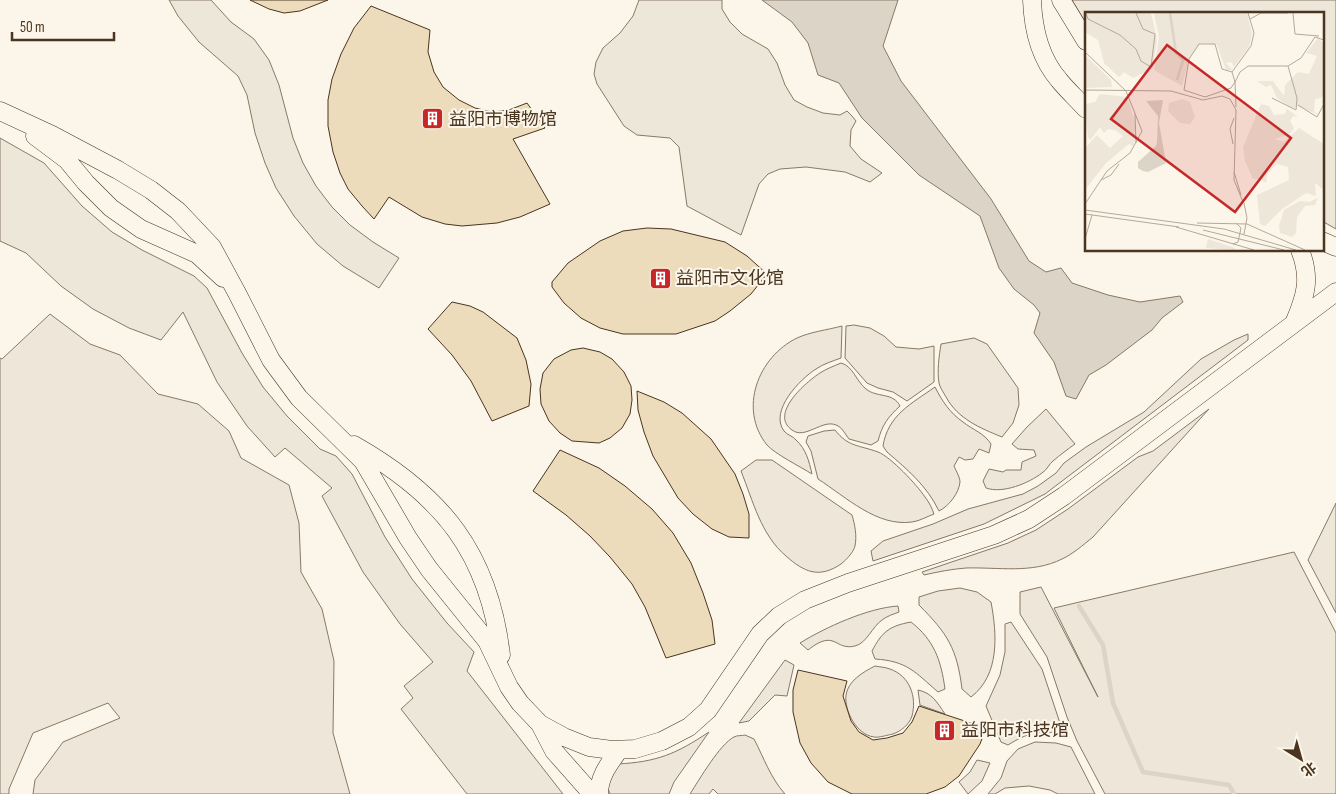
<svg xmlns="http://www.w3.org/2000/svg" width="1336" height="794" font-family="'Sofia Sans Condensed','Noto Sans SC',sans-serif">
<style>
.green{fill:#ede6d9;stroke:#887966}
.parking{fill:#ede7d9;stroke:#887966}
.water{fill:#dcd4c6;stroke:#887966}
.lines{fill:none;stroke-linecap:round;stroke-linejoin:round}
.stream{stroke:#dcd4c6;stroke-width:4.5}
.building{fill:#ecdcbc;stroke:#4a3520}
.secondary-casing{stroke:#4a3520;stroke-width:19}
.secondary{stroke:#fbf6e9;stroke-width:18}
.labels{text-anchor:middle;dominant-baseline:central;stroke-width:4;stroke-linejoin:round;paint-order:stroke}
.poi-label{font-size:18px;fill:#4a3520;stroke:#fbf6e9;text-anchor:start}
.inset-river{fill:none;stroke:#dcd4c6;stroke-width:2.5}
.inset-road{fill:none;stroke:#b4a999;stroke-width:1}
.view{fill:#c62828;fill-opacity:0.15;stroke:#c62828;stroke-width:2.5}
.inset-edge{fill:none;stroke:#4a3520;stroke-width:2.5}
</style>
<rect width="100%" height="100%" fill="#fbf6e9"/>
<path class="green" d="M1072,0H1336V229L1322,221V14H1086V23Z
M50,314L90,344L120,355L158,394L198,404L229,431L241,458L289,485L299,523L301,572L322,609L334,661L333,733L350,794H33L35,780L63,742L120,718L108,703L33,733L9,789V794H0V358L2,359Z
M854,325L870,328L884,336L896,347L919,349L934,346V382L907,401L893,392L878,388L867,383L845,358L846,326Z
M842,326L841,358C833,361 823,364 816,369C800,379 769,411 784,431C787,435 793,436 796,440C806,449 809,461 812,474C801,467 775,454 767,445C738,409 758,357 797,338C810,332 827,330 842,326Z
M1248,334V340L1045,494L984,524L873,561L871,551L883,541L933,524L968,509L1023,494L1038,486L1056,473L1064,463L1086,447L1144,412L1201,359L1234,340Z
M974,338L987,344L1018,388L1019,405L1013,423L1002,437C980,428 958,419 946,397C944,393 940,388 939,383C937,370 939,357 941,344Z
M841,363C853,366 856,381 866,389C877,398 893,392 900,406C888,417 882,425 878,441L871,445L849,439C845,434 842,427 836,425C822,419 805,440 792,430C769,414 806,382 820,373C826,369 834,366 841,363Z
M935,387C942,401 950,413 963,422C973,430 984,433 991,444L989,453L979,449L973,459L965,460L959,457L954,466C956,471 960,477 960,482C959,493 949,506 939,511C927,486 908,470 887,452L883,446C888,415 911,404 935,387Z
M1046,409L1075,444C1068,449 1060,455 1053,461C1049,464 1047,470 1042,473C1029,483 1003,494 986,488L983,481L989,469L1003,472L1006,470H1021L1022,462L1036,456L1034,450L1018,449L1012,444L1027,427Z
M1209,409L1093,537C1083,545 1073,554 1062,559C1032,574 998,567 966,568C952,569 937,572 924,575L922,572L1008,543L1036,530L1068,509L1138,457L1153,451Z
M835,430C848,447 859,445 878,452C891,457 917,485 925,497C929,502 932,508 934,514C928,516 920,521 912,522C877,527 846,497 818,479L811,451L806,442L808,436L824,431Z
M756,460H772L852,515C855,525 857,536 855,546C853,553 846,560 841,564C819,579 804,572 786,556C761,535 753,501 741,471Z
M1336,503V613L1308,560Z
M1294,552L1336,633V794H1105L1077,741L1067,717L1047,657L1020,614V592L1041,587L1098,697L1054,608Z
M960,588L977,592L991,602C997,634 1000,675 971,697L962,689C957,649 948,634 919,605V597L938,591Z
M898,606L899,612C894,614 887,616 882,620C872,627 867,643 855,646C834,651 836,628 808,650L800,643C826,627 868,608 898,606Z
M911,622C934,640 941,660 945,689L938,692C915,672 907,661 875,659L872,651C882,632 889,626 911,622Z
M1011,622L1042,669L1061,726C1048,737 1049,731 1035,733C1025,735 1016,740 1008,745L1001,742L986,706L1000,675L1005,652V624Z
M785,660L794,665L787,696L775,695L749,721L739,723Z
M875,666C879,667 885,667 890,669C910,676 917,697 912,716C909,725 901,731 893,734C887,735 879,738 874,737C857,735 844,711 846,695C848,681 863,672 875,666Z
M918,690C932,693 937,702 945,714L920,705Z
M709,732L674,782L669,794H610L607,786L617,764C657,762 676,754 709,732Z
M745,735L754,739C764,758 770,777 785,794H718L713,789L709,794H690C699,780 720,744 734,737C737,735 742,736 745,735Z
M1035,742L1056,743L1071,747L1095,794H1058L1050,790L1029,786L1005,788L995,794H988L1001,778L1007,761L1018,749Z
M977,760L990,763L982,781L968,794L959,782L970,772Z"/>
<path class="parking" d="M169,0H211L231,22L254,39L269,60L279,85L293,138L303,163L316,186L332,207L350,225L373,242L399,258L379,288L343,266L317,244L294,216L276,188L265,163L255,133L247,95L238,76L199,42L178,16Z
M639,0H722V9L730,22L742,34L768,49L777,63L785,85L794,100L807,107L823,113L840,115L847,111L852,116L856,121L851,130L850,146L861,159L882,173L870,182L845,172L806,167L780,169L768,174L759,184L741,235L687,206L679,147L670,138L637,135L624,126L597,84L594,74L596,62L603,48L620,33L633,16Z
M0,138L44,163L82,206L112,232L142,250L194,276L207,288L242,353L263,387L287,416L320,449L336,456L352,474L385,537L412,579L447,623L474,652L467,671L563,794H467L401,709L413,698L404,686L433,662L400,624L363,572L322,496L332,488L285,448L275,457L247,426L217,382L183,312L161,340L129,328L93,309L61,286L26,253L0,241Z"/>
<path class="water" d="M762,0H898L883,46L901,81L991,199L1029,261L1046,272L1061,268L1072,283L1108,295L1140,302L1180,296L1183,302L1162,318L1152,330L1106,365L1089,375L1076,399L1066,396L1054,362L1034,333L1040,313L1034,305L1014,289L999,268L980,216L919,175L862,118L839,83L818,75L808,43L792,22Z"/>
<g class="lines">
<path class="stream" d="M1079,606L1103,645L1113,703L1143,772L1229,785L1234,794"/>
</g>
<path class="building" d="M250,0H328L300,11L284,13L269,9Z
M371,6L430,30L428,52L434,72L443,87L459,100L475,108L492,112L509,110L527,103L545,128L513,139L550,204L520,217L497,223L462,226L445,224L422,217L389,197L374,219L362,206L348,189L340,173L333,152L328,126V100L332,79L341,54L354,28Z
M647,228L671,229L725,242L747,256L767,274L751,294L730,311L715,321L676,334H623L600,328L581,318L564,303L552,287V282L568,263L600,241L623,231Z
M452,302L470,306L483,312L517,338L526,360L531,384L529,406L492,421L471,381L452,355L428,329Z
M583,348L600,352L612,359L624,372L631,386L632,400L630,414L622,428L610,438L599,443L572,441L560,433L549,421L541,404L540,389L543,373L554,359L571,350Z
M637,391L664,402L682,413L711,439L735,474L743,494L749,514V538L729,537L712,529L693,514L678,498L653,456L644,432L638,410Z
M560,450L599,468L625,486L652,509L673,533L691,563L703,593L712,620L715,644L666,658L645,607L632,584L610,557L590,536L566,515L533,491Z
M798,670L847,681L843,696L851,721L859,732L873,740L887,738L903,733L912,722L919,706L986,728L980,744L959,776L945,787L926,794H852L828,782L811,763L800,743L793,712V690Z"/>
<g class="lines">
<defs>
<path id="secondary" d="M1032,0C1033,28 1040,58 1059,80C1067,90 1077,99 1086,109
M1061,0L1086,41
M0,111L52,135L118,170L151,190L178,211L212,247L237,293L271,360L299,398L363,461L408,538L429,569L487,641L509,687L520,703L540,724L564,737L589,747L612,750L635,749L662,741L689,727L708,710L760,634L779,616L805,600L848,583L994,535L1029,519L1064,496L1336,292
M35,136L67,160L86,183L111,208L141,229L197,254L223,278
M1322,241L1336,247
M1295,321C1306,295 1311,278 1300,250
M354,445C442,495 489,553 501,655
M540,724L554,751L592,794
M599,794C599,776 609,764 619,750"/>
</defs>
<use href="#secondary" class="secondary-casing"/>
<use href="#secondary" class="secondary"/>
</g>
<defs>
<symbol id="building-square" viewBox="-11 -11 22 22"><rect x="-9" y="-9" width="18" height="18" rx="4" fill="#c62828" stroke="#fbf6e9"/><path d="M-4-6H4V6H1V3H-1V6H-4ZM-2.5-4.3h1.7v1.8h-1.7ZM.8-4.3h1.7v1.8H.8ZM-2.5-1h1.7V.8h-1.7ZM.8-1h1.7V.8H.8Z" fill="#fff"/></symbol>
</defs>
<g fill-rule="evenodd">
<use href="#building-square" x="420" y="106" width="25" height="25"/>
<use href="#building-square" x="648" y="266" width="25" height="25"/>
<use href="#building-square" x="932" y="718" width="25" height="25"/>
</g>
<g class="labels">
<g class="poi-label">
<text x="449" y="119">益阳市博物馆</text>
<text x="676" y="278">益阳市文化馆</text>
<text x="961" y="730">益阳市科技馆</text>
</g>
</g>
<g transform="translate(1085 12)">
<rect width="239" height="239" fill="#fbf6e9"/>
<path d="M0,1H66L72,27L68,56L48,66L39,60L34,65L19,51L13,28L0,20ZM69,1H162L167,22L164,35L149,55L146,50L141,51L148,58H141L132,33L116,31L104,47L97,74L69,58L74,26ZM233,26L239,32V80L236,86L230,87L229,99L234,103L212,94L208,97L192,86L186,73L181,75L172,69H188L199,84L200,73L213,60L224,62L232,44L221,41ZM0,43L26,68L27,75L0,76ZM15,82L42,85L50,110L51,125L48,134L44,132L21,151L0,178V136L12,123L25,136L38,124L30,118L23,117L19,121L15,115L7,126L5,128L3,125L0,92L10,90ZM97,87L105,90L110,105L105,112L95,111L83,99L84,91ZM176,92L184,94L189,103L200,102L202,97L213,105L208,104L205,109L209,116L205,122L190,127L199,130L214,116L239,132V178L230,171L231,184L222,181L218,183L197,197L180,214L175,212L172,183L204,168L203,155L192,152L182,162L181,171L175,167H168L160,149L158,135ZM233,186L230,193L220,194L212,205L211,221L207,225L195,221L194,214L199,198L215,189L224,190ZM123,227L150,236V238L121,236Z" fill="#ede6d9"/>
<path d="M78,88L74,111L81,151L63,160L58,159L53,156V150L71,134L72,130L73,104L61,89Z" fill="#dcd4c6"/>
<path class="inset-river" d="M85,1L91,41L98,48L92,68"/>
<path class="inset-road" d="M1,1L3,7L35,23L51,37L56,49L66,55L70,22L58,17L51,1M208,1L210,22L234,24M165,7L176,1H203M0,40L41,79L57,119L45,141L22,159L0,192M147,60L166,34L169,21L163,1M0,78L86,79L118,88L137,84L145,87L151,98L149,168L158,190M187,86L211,98L212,86L203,54M213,93L232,105L239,92M151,95L150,70L147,60L137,57L130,32H114L104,47L99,78L120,85L146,76L150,70L155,60L163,54H203L216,46L230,25L239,28M50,102L51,131M148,132L145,117L149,106M149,160L156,183M16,168L26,163L34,152M159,191L162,206L159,222M0,198L139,217L211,238M0,202L94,215M112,211L162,212L220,238M91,215L169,238M118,218L199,238M0,227L7,203M148,232L153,230L156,216L151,211"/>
<path class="view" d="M82,33L206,126L150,200L26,107Z"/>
<rect width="239" height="239" class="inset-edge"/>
</g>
<g transform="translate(1301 759) rotate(143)" stroke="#fbf6e9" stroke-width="4" paint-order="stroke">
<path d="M0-4L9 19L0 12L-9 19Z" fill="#4a3520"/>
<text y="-8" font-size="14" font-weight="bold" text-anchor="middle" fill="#4a3520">北</text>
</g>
<path d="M12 32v8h102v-8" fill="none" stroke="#4a3520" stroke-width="2.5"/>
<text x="20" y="32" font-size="15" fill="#4a3520" stroke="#fbf6e9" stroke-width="4" paint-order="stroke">50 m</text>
</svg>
